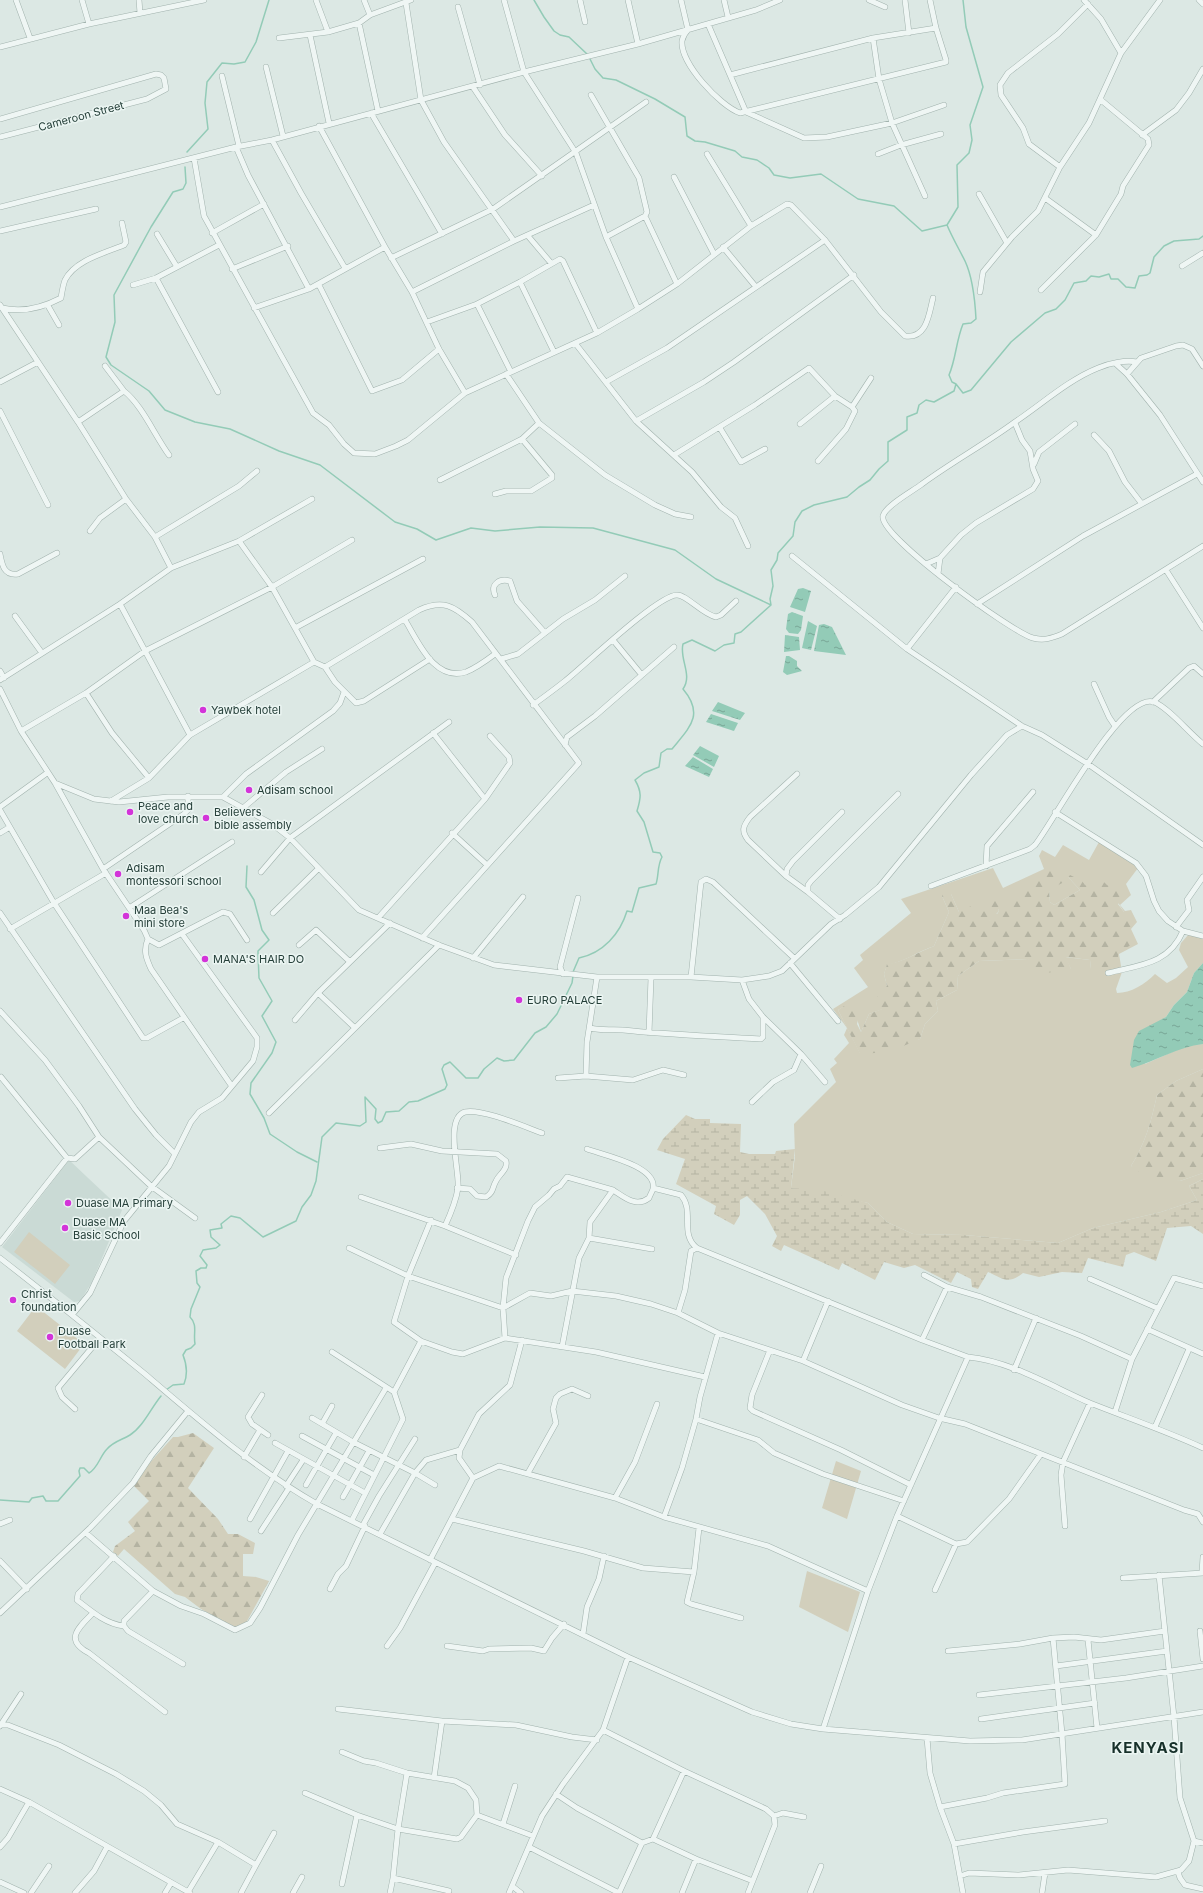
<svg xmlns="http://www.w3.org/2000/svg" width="1203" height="1893" font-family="Inter,sans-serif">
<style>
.built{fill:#cadad5}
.green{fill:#d2cfbc;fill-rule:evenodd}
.forest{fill:url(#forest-firs)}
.wetland{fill:url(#wetland-marsh)}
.water{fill:url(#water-ripples)}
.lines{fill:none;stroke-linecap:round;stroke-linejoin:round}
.stream{stroke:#93cbb7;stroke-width:1.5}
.minor-casing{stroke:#a1b2ad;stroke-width:6}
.minor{stroke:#eff6f4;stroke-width:5}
.poi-dot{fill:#d334d9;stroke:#ebf5f2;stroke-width:1.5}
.labels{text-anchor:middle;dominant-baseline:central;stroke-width:3;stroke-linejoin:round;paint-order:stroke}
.street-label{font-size:11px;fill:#253f39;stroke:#ebf5f2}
.poi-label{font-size:11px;fill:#253f39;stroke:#ebf5f2;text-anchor:start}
.district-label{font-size:15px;font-weight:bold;letter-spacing:1px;fill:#17302a;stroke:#ebf5f2}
</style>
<defs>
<pattern id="forest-firs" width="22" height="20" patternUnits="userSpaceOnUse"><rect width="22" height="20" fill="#d2cfbc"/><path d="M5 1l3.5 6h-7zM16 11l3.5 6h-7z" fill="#b4b3a2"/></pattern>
<pattern id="wetland-marsh" width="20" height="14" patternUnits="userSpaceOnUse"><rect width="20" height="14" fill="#d2cfbc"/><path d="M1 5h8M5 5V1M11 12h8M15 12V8" fill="none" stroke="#b4b3a2"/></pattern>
<pattern id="water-ripples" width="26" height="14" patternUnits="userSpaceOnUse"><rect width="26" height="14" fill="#93cbb7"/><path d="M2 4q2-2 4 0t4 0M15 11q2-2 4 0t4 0" fill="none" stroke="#78a696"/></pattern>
</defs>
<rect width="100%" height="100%" fill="#dce8e4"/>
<path class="built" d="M69,1160L122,1210L92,1282L80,1301L74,1302L2,1247Z"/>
<path class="green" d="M1099,842L1131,861L1138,868L1126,884L1131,895L1120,905L1125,911L1131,910L1137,922L1131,929L1138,944L1119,954L1122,972L1116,989L1117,993C1131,993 1145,984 1155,974L1167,983L1176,978L1188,967L1179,950L1181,943L1189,934L1203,939V963L1194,973L1187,992L1174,1005L1166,1017L1157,1023L1145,1064L1188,1045L1203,1044V1069L1176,1081L1157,1095C1151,1122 1146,1142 1131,1166L1180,1181L1203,1173V1179L1189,1186L1197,1200L1161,1212L1093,1228L1058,1243L964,1235L913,1234L887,1222L868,1203L791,1188L795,1156L794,1124L836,1082L830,1069L837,1063L834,1059L849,1043L844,1035L847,1028L833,1009L868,987L854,968L863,960L860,955L911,913L901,899L993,868L1003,888L1044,869L1039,856L1042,850L1055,857L1063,845L1089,860ZM1068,877L1085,885H1107L1124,912L1129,931L1118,952L1091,969L1090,960L1065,957L1071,969L1028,959L979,961L958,976L957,990L936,1001L938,1011L925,1024L920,1039L860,1053L838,1010L852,1002L861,1032L869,1014L883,1009L887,986L884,974L887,965C904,962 917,952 934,946L949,912L942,896L951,894L959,912H974L990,921L999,911L998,909L1020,897L1049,890L1050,902L1054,905L1080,890Z
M29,1232L70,1265L55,1284L14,1252Z
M36,1306L84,1344L65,1369L17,1331Z
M836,1461L861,1471L847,1519L822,1508Z
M807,1571L860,1592L848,1632L799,1607Z"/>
<path class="forest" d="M1054,868L1063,873L1064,882L1049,890L1050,902L1054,905L1080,890L1068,877L1070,875L1082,881L1085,885L1091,879H1101L1107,885L1116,883L1128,896L1118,904L1124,912H1129L1135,921L1129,931L1135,943L1118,952V966L1091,970L1090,960L1066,957L1071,969L1040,974L1028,959L979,961L958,976L957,990L936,1001L938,1011L925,1024L920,1039L889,1052L860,1054L838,1010L852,1001L860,1012L857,1024L861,1032L869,1014L882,1009L877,996L887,986L884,974L887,964C904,962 918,952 934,946L949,912L942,896L944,891L951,894L959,912L970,906L974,912L986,911L990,921L991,913L997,914L999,911L998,909L990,908L992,899L1020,897L1024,884Z
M1203,1069V1173L1180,1181L1149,1179L1131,1166C1146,1142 1151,1122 1157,1095L1176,1081Z
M193,1433L214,1448L188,1488L218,1519L228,1534H238L255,1543L253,1554H243V1576L256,1577L269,1581L246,1623L237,1629L201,1609L185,1597L175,1594L124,1549L118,1556L113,1552L115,1546L135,1531L128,1522L149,1501L133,1485L145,1468L173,1437H178Z"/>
<path class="wetland" d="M686,1115L695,1119H710V1123L741,1124L740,1152L749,1154H775L776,1151L795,1149L791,1188L820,1190L868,1203L887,1222L913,1234L964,1235L1058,1243L1093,1228L1161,1212L1197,1200L1189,1186L1203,1179V1234L1191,1226L1167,1228L1156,1261L1134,1252L1126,1255L1123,1267L1088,1258L1082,1273L1062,1272L1039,1277L1023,1273C1008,1285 1004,1279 988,1272L978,1289L972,1287L971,1279L957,1272L951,1283L915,1265L904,1268L884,1262L875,1280L842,1263L839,1270L784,1245L781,1251L772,1246L777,1236L765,1214L747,1196L740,1200V1215L734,1225L714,1214L716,1206L676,1184L685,1159L657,1150L663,1139Z"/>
<path class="water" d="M803,588L811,591L805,612L790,607L798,589Z
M792,612L803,616L801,630L798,634L789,633L786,629L788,614Z
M808,621L817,626L811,650L802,648Z
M824,624L832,627L846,655L814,651L819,625Z
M785,635L799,637L800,650L784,652Z
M786,656H789L797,661V666L802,671L787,675L783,672Z
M718,702L745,713L740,720L712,711Z
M711,714L738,723L734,731L706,722Z
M700,746L719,756L714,767L693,755Z
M693,757L713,769L709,777L685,766Z
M1203,963V1044C1178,1047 1156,1061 1132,1068L1130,1065L1134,1040L1139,1031L1166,1017L1174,1005L1187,992L1194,973Z"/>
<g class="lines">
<path class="stream" d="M534,0L544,17L554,31L560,35L569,37L587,54
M589,57L595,69L603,78L616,80L655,99L685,117L687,136L695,141L705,142L735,151L742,157L757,160L769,168L774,175L790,178L821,174L858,199L894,206L922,231L947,225L958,207L957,165L969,153L972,140L970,125L983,87L966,27L963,0
M187,152L208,129L205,103L207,82L222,63L234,64L245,62L256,42L269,0
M185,167L186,183L183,189L173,192L151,227L114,295L115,322L106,357L111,365L149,391L165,410L195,422L230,429L279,451L320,465L395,522L417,529L436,540L471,528L495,531L540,527L593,528L675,550L716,579L771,605
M947,225C952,237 959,249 965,261C973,278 975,300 976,319L971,323L963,324C956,341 956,359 949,375L952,382L956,384L963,393L971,390L1011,342L1045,313L1056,309L1065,300L1074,283L1086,281L1091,276L1099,277L1109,274L1111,279H1118L1126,287L1135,288L1139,276L1147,275L1150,273L1154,257L1164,246L1174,241L1199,239L1203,236
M247,866L246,887L254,900L262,930L269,940L258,951V954L259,978L272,1001L262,1016L276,1042L272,1053L251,1083L250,1094L264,1118L270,1134L297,1152L317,1162
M573,972L579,958C603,953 620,934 627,911L632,912L639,888L656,884C659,875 657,866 662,857L660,853L653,852L644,822L637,811C641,798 642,792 635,780L644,773L659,767L661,753L667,749H672C689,728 705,715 683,689C693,675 679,659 683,644L692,640L715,651L724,645L734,643L735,634L741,632L771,605L770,599L773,586L771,570L777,560L778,553L793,536L795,522L802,511L814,505L847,497L859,487L870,480L879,469L888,461V442L907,430V417L917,413L919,405L926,400L934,402L954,391L956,384
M166,1390L173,1385L184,1384C188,1374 187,1365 183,1355L186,1350L191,1348L195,1344C193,1333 198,1325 190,1317L191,1309L200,1287L197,1283L196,1271L201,1268H206L207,1265L200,1256L203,1250L216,1248L220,1245L211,1237L210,1230L222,1228L221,1224L231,1216L240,1218L263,1237L296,1221L302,1207L311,1195L316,1181L322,1137L336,1123L360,1126L366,1122L365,1097L376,1109L375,1119L378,1123L382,1121L386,1112L399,1111L409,1102L418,1101L445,1089L447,1085L442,1069L444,1065L450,1062L466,1078H478L484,1069L497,1058L504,1061L514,1060L535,1033L546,1027L557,1014L572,983L573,976
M0,1500L29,1502L32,1498L43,1496L46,1501H58L80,1476L79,1471L80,1468H84L89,1473C98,1468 100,1456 107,1449C114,1441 122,1440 130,1435C143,1427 151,1408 161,1396"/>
<defs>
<path id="minor" d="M16,0L30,38
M82,0L89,24
M139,0L140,13
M316,0L328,32
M364,0L370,15
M504,0L524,72L576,153L606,237L638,309
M580,0L585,22
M628,0L638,44
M681,0L688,30C685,33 683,36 682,41C680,63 720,106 740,113L946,62V60L936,28L930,0
M724,0L728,17
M869,0L885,7
M905,0L909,33
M1199,0L1203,4
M406,3L421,100L444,142L514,241
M458,7L480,85
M359,23L378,111
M708,24L746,112L804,138L827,137L892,123L944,105
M310,35L329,123
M279,38L328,32L359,23L370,15L411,0
M873,38L879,79L892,123L925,196
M0,47L89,24L204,0
M1121,53L1160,0
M266,67L283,136
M730,75L873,38L936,28
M222,76L239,146
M473,87L505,135L542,176
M591,95L639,178L647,212L645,216L606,237
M371,113L442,234
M0,119L156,74L161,75L164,78L166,89L147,99L0,137
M319,126L385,247L412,292L439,349L465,393
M1142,135L1176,110L1189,93L1203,69
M272,140L301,193L345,268
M236,147L248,175L309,289
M707,154L751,226
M878,154L901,145L941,134
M194,158L204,216L313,413L329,425L344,444L354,453L375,454L396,446L408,440L465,393L597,333L638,309L677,284L751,226L787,204L791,205L825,240L881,312L905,336C927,339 929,314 933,298
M1060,167L1029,144L1023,128L1001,95L1000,85L1008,73L1058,34L1088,4
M674,177L714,254
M979,194L1007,243
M1045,198L1096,235
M0,207L236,147L272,140L524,72L638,44L756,10L780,0
M645,216L677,284
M0,231L96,209
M212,233L264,204
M157,234L177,267
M528,236L551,263
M723,247L756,287
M391,258L493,209L646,102
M1182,266L1203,253
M232,269L288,246
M156,278L218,392
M520,282L554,352
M133,285L156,278L219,245
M319,285L372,391L402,380L439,349
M1041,290L1096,235L1121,194L1123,186L1149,145L1148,139L1101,100
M412,292L514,241L594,205
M980,292L983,272L1012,237L1038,211L1060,167L1089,123L1121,53L1101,19L1084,0
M47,304L59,325
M477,304L511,372
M0,305L78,422L126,499L155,537L171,568
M2,308C23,313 42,308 61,298C62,292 63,285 65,280C75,260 105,253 124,245L126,242L122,223
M254,308L309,289L385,247
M427,322L477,304L520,282L560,259L563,261L597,333
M575,343L636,421L692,472L721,507L735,518L748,546
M1137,362C1125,360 1109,363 1098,368C1068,380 1042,404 1015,422C985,444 952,462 922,484C913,491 885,506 883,516C878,535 1011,632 1033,638C1044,641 1052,638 1062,634L1203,546
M1116,364L1127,374L1160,415L1203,482
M105,366L124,391
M506,374L539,423L605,475L655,505L675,514L691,517
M1127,374L1141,358L1176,346L1183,345L1192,349L1203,366
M0,382L38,362
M606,382L667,348L825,240
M852,407L871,378
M0,411L48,505
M636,421L704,382L734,362L854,275
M78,422L124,391C142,405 155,436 169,455
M800,424L835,396
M720,428L741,462L765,449
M1094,435L1109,451L1125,482L1142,504
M674,455L755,405L809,368L835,396L852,407L855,411L846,429L818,461
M1034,464L1039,452L1075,424
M440,480L522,439L539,423
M495,494L506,491H531L552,478V475L522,439
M90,531L100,518L126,499
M155,537L239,486L257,471
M239,541L272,587L314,662L325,667L335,682L356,703L364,701L430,659
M0,554C2,565 4,576 18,574L57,553
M792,556L907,649L1022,726L1042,735L1088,764L1203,845
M926,564L940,558L961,535L976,523L1033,489L1038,481L1033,469L1030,451L1022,440L1015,423
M1166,570L1203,628
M938,574L940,558
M495,595C490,584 500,578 510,581L517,601L545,633
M120,604L190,735
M977,604L1083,536L1197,474
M15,616L42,653
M405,620C418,641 434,682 466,672C476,668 487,660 495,654
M295,628L423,559
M613,640L641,674
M907,649L956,587
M501,659L518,654L563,619L595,600L625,576
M325,667L419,610C443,599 454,606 472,622L579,763L422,938
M0,671L4,678
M0,680L120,604L171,568L239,541L312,499
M1094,684L1109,717L1115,726
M0,689L21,731L55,783L103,869L144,930L148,939L159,945L223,912L230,914L247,940
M86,693L112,733L149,778
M1153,702L1189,668L1194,666L1203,674
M533,705C544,697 555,689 565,681C584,666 658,595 677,595C687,595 702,614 716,617L721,615L736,601
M21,731L86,693L145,651L272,587L352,540
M433,733L485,799
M565,745L567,737L595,716L674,647
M797,774L750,817C743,826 741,831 748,840L786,876L808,892L840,919
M55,783L94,799L119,802L168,797H223L272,824L290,838L359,910L439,945L494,965L597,977H691L742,980L769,976L782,971L831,924L845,915L879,887L971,775L1007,735L1022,726
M223,797L246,774L333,711L340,703L344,692
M111,801L149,778L190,735L314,662
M0,807L47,773
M243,808L286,772L322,749
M0,810L54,903L143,1038H147L183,1018
M1055,812L1136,863L1146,876L1154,901L1159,911L1168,921L1183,931L1203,936
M0,833L10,827
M452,833L486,864
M986,866L987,846L1033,792
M103,869L184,814L188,810V796
M261,872L290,838L449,722
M786,876L787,869L793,861L842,812
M931,886L1030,849L1035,845C1053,823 1122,691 1154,702C1168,707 1190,734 1203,744
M808,892V885L811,881L898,794
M129,908L232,842
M0,913L135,1109L156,1135L174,1153
M273,913L318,869
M378,918L485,799L510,763L509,757L490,736
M1176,927L1189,910L1187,900L1203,877
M10,929L106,873
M148,939C143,950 146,958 151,969L231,1085
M299,945L316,930L349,961
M473,958L523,897
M790,963L838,1021
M1108,973C1140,965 1169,964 1183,931
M563,974L560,967L578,898
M691,977L701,882L706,879L713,882L794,958
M742,980L749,999L763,1017L801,1054L825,1082
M318,993L355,1028
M0,1011L45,1060L79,1106L99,1137L151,1186L195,1218
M295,1020L318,993L390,923
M590,1028C602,1031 612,1029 623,1030C669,1035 715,1036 761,1039L763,1037V1017
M649,1033L651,978
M586,1076L633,1080L663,1070L684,1075
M1,1077L67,1158
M558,1078L586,1076L587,1042L597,977
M752,1102L773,1082L794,1070L801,1054
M269,1113L439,945
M380,1148L411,1144L442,1151L497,1154L506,1161C508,1170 499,1174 496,1181C492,1188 494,1192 486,1197L477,1196L470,1189L457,1188
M653,1188L681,1195C695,1211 679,1234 697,1248L922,1340L968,1357
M361,1197L445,1226C451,1213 456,1201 458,1188C460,1172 444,1118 465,1112C481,1108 525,1127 542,1133
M431,1220L408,1276L394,1322L421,1341L452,1352L463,1354L505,1338L596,1352L705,1377
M445,1226L516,1255
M589,1238L652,1249
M0,1243L67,1158L75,1159L99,1137
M349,1248L408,1276L503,1308L530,1293L551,1296L572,1291L616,1296L651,1304L678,1313L718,1333L803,1361L902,1405L939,1418L965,1424L1184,1510L1198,1514L1203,1522
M0,1258C49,1296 97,1335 145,1374C200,1421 254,1468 317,1504L628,1657L752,1712L791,1724L823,1729L970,1741L1022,1740L1203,1712
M924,1275L947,1287L981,1297L1081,1336L1132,1359
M1090,1279L1157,1308
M678,1313L685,1290L691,1251L697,1248
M72,1315L90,1293L124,1221L169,1166L191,1122L199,1112L222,1098L253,1061L257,1047V1038L252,1031L182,934
M1147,1329L1203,1354
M505,1338L503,1308L506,1278L528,1221L535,1207L549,1195L554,1189L560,1186L567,1177L613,1190
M922,1340L947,1287
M562,1347L579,1258L589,1238L590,1222L613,1190C624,1197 636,1208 649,1198C650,1195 652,1192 653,1189C658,1166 603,1155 587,1149
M770,1350L752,1395L750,1408L753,1411L841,1450L911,1485
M332,1352L394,1392L421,1341
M803,1361L828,1301
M1014,1370L1036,1318
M262,1395L248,1417L252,1424L268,1435
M75,1409L62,1397L58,1388L100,1338
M1115,1412L1132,1359L1174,1278L1203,1286
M312,1418L353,1442L415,1473L380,1534
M696,1419L758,1440L774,1453L823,1474L904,1501
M322,1424L332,1406
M1155,1427L1189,1349
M302,1436L374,1475
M275,1443L365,1493
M244,1457L260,1430
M528,1473L556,1423L553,1409L556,1398L560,1394L572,1389L588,1396
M473,1478L459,1458L460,1450L479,1414L510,1385L522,1340
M306,1485L336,1433
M435,1485L415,1473L426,1460L460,1450
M286,1486L303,1460
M343,1497L369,1451
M615,1498L635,1462L657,1404
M897,1516L956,1544L967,1542L1009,1499L1041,1454
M664,1517L682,1468L696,1419L700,1397L718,1333
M250,1519L288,1451
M452,1519L584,1551L643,1568L694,1572
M352,1520L403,1419L394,1392
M0,1524L10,1520
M363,1525L379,1496L415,1439
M1065,1526L1061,1475L1063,1462L1090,1403
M699,1528L694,1572L687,1602L691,1604L741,1618
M261,1531L289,1488
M86,1533L153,1591L181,1606L204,1614L235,1630L250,1623L260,1608L298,1535L386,1388
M114,1556L78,1594L77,1600C91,1611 106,1624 124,1626
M430,1560L473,1478L499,1466L615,1498L664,1517L768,1546L868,1591
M0,1561L27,1589
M1202,1573L1203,1557
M1123,1578L1203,1573
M330,1589L338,1574L346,1566L365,1526
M935,1590L956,1544
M153,1591L124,1621V1626L128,1631L183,1664
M0,1613L90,1528L133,1483L151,1456L188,1411
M93,1613C78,1628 64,1640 89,1653L165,1712
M1200,1631L1203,1659
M583,1634L587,1607L599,1579L604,1556
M1088,1640L1097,1728
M387,1646L400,1628L435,1563
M447,1646L483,1651L489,1649L531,1648L544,1651L552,1638L564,1624
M948,1651L1020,1644L1053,1638L1074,1637L1101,1640L1165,1631
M1056,1666L1167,1651
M979,1695L1126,1678L1203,1666
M338,1709L442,1721L516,1725L572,1737L597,1740
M981,1719L1095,1703
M0,1725H8L59,1745L116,1774L144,1791L161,1805L177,1824L218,1842
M0,1726L21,1694
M823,1729L868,1591L897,1516L968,1357C1010,1361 1051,1386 1090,1403C1128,1418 1166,1431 1203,1448
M603,1730L684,1771L766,1809L774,1816L775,1825L748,1893
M927,1738L930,1773L940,1807L954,1844L963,1893
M684,1771L653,1839L696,1859
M434,1778L442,1721
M0,1789L29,1802L190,1893
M305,1793L357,1815L398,1829L457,1839L461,1837L477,1815L476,1800L468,1788L455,1781L407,1773L376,1763L364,1761L342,1752
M556,1794L577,1808L642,1843
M940,1807L987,1798L1003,1793L1065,1784L1062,1734L1053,1638
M477,1815L533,1836
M774,1816L783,1813L804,1817
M503,1824L515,1786
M1194,1841L1203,1843
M954,1844L1023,1832L1105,1821
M0,1847L8,1838L29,1802
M529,1847L619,1893
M256,1865L274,1833
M1178,1872L1180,1878L1185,1885L1203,1889
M960,1876L969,1873L1019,1875L1068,1870L1156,1877L1181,1870L1189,1861L1194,1841L1180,1798L1174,1717L1159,1575
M393,1878L449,1891
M0,1882L24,1893
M342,1884L357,1815
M512,1886L521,1893
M188,1892L218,1842L256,1865L241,1893
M31,1893L49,1866
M75,1893L94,1871L107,1847
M165,1893L171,1883
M293,1893L302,1877
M390,1893L393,1878L398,1829L407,1773
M509,1893L542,1816L563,1784L603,1730L628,1657
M619,1893L642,1843L653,1839
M682,1893L696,1859L753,1881
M810,1893L821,1866
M1042,1893L1045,1873"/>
</defs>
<use href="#minor" class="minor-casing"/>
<use href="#minor" class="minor"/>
</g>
<g class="poi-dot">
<circle cx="203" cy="710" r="4"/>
<circle cx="249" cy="790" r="4"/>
<circle cx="130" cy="812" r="4"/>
<circle cx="206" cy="818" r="4"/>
<circle cx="118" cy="874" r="4"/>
<circle cx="126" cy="916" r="4"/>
<circle cx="205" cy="959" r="4"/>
<circle cx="519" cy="1000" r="4"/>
<circle cx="68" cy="1203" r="4"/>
<circle cx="65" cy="1228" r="4"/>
<circle cx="13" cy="1300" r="4"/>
<circle cx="50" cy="1337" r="4"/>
</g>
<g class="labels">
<g class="street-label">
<text transform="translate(81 116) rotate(-15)">Cameroon Street</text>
</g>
<g class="poi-label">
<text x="211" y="710">Yawbek hotel</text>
<text x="257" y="790">Adisam school</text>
<text x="138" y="806">Peace and<tspan x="138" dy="13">love church</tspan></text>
<text x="214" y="812">Believers<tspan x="214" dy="13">bible assembly</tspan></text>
<text x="126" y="868">Adisam<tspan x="126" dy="13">montessori school</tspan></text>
<text x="134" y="910">Maa Bea's<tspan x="134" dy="13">mini store</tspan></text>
<text x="213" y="959">MANA'S HAIR DO</text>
<text x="527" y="1000">EURO PALACE</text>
<text x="76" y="1203">Duase MA Primary</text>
<text x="73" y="1222">Duase MA<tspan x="73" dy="13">Basic School</tspan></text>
<text x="21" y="1294">Christ<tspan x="21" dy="13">foundation</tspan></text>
<text x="58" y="1331">Duase<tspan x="58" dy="13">Football Park</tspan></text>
</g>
<g class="district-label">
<text x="1148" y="1747">KENYASI</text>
</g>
</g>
</svg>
